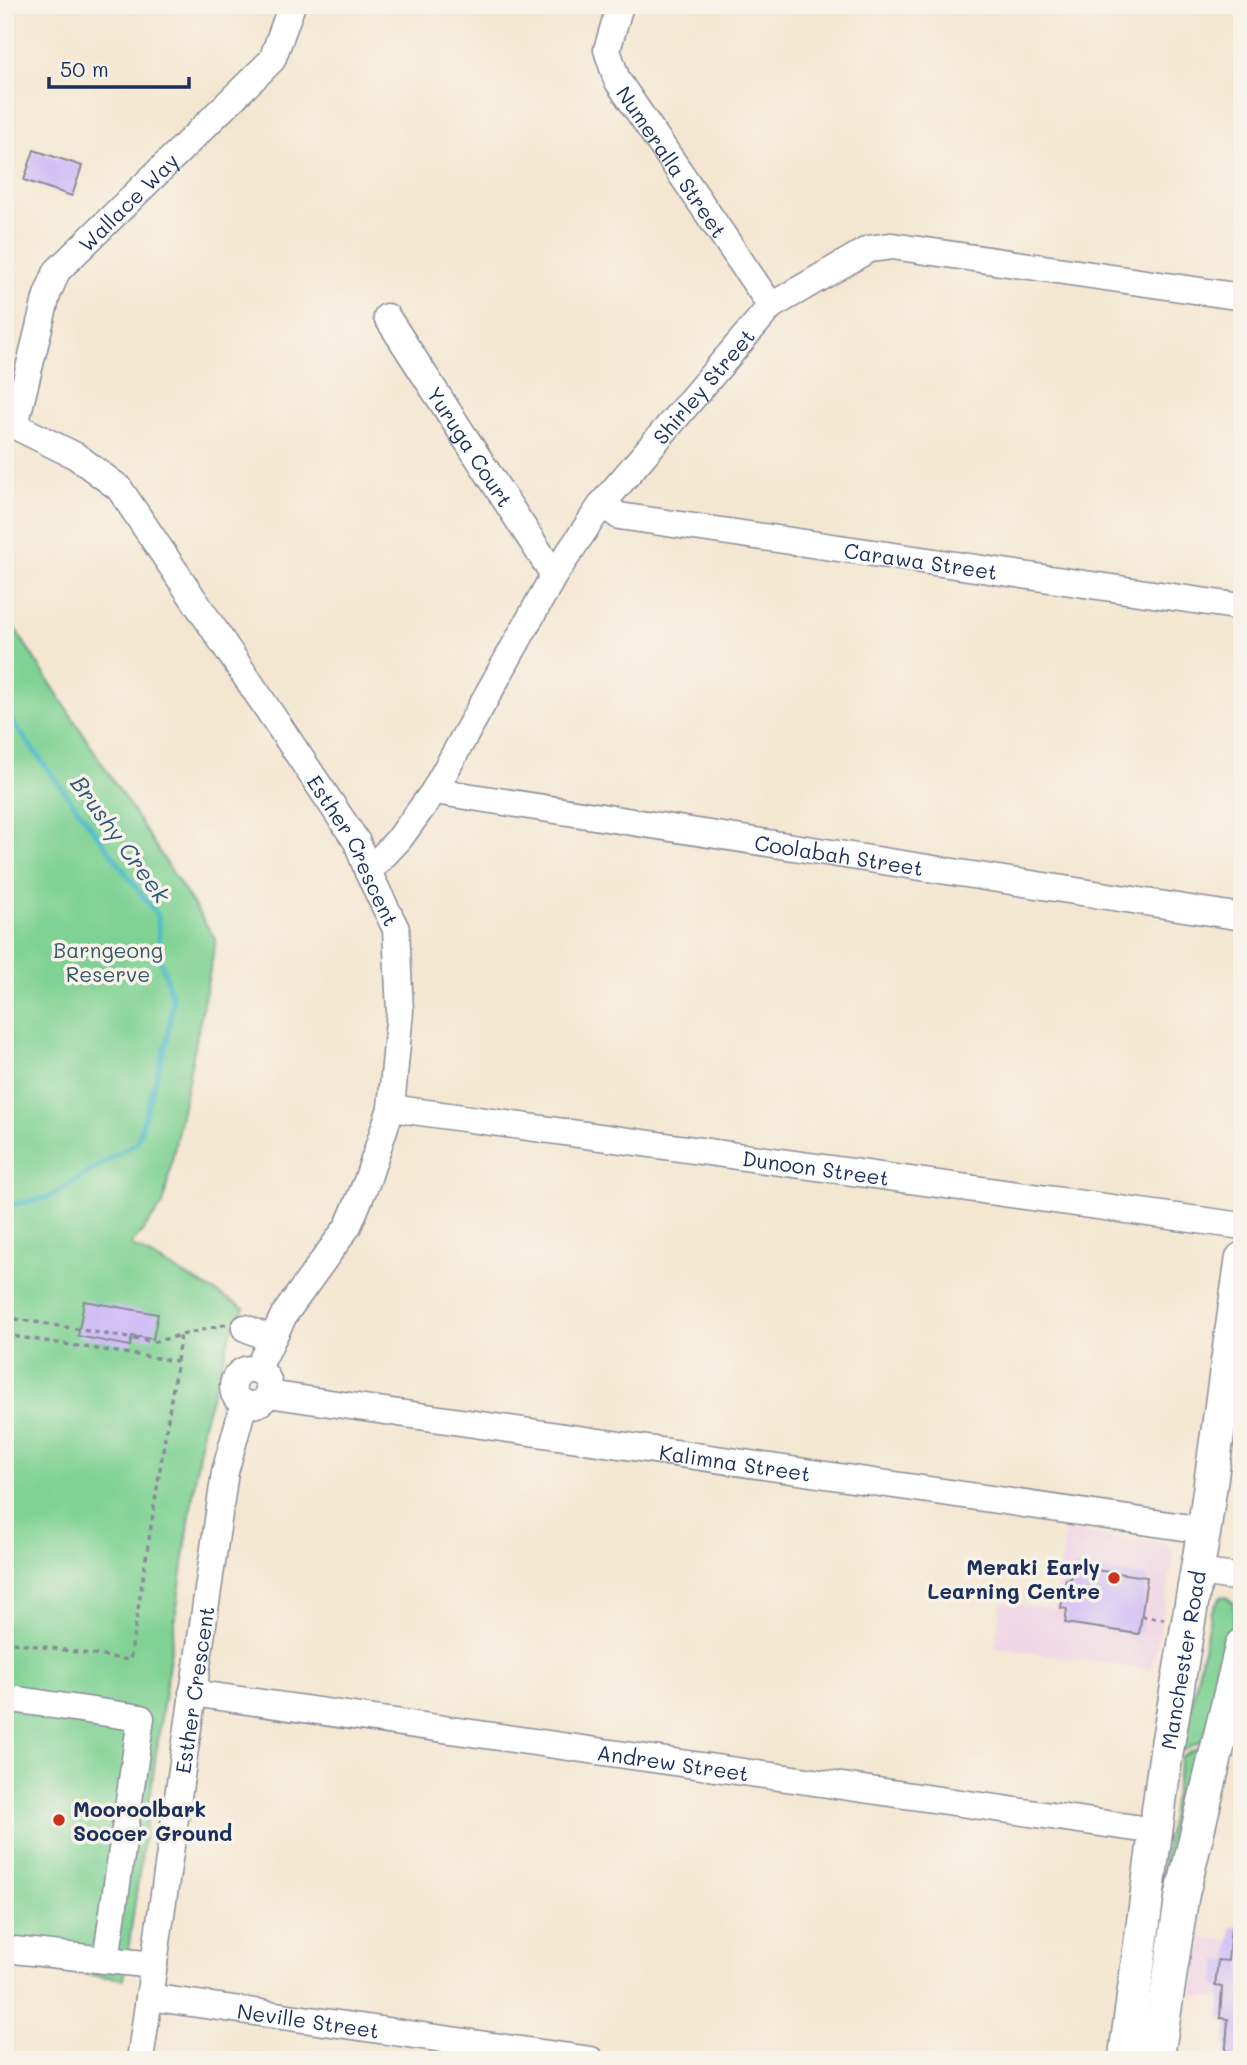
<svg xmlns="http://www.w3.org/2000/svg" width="1247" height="2065" font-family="Mali,sans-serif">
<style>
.built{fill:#efd0e5}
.green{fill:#80d294;stroke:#4e8079;stroke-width:2}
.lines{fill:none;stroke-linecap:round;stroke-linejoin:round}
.stream{stroke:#4db9c9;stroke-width:5}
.building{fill:#c9b4f8}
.minor-casing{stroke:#888b98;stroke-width:29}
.major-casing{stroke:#888b98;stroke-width:36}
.path{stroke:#888b98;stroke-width:3.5;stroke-dasharray:5 5;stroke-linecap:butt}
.minor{stroke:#fff;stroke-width:26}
.major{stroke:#fff;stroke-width:33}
.poi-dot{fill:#c8321e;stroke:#f7f3e8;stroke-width:2.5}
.labels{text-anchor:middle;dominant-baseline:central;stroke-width:7;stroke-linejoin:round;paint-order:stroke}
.street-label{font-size:21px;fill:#1b2f5e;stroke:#f7f3e8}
.park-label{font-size:21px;fill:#34586c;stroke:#f7f3e8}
.poi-label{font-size:21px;font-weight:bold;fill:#1b2f5e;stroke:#f7f3e8;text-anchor:end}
.water-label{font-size:23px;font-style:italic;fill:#2a587e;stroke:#f7f3e8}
</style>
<rect width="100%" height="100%" fill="#f7f3e8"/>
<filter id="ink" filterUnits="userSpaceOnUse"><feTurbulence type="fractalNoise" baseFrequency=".0143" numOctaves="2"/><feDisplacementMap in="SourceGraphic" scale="14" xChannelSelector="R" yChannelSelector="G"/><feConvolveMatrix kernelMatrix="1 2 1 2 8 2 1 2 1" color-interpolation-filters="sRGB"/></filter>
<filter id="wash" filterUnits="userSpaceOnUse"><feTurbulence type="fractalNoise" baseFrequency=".00686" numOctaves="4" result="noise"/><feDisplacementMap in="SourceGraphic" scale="28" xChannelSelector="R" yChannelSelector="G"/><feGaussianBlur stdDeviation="1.57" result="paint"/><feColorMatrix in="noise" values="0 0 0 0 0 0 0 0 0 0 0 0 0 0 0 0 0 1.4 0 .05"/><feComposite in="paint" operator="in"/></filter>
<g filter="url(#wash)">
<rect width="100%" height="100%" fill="#f4e7d1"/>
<path class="built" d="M1065,1531L1167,1545L1174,1555L1152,1670L995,1647L1001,1602L1055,1609Z
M1201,1938L1242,1942V2000L1193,1995Z"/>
<path class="green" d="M5,613L216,940L163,1205L131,1245L244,1308L233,1327L203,1424L124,1979L5,1965Z
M1225,1596L1232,1602L1235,1613L1218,1696L1202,1741L1182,1751L1211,1612L1221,1597Z
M1202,1746L1146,2060L1144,1975L1181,1757Z"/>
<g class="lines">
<path class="stream" d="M5,712L158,916L160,959L173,999L167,1040L137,1142L49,1197L5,1206"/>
</g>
<g id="blocks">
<path class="building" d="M34,150L82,166L72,196L24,180Z
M84,1301L158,1314L153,1339L132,1336L130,1346L78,1336Z
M1073,1567L1147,1577L1139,1634L1065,1623L1067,1609L1061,1608L1066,1579H1071Z
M1231,1927H1242V2060H1225L1228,2019L1220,2018L1222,1987L1215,1986L1218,1960L1228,1961Z"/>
</g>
</g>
<g filter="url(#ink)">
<use href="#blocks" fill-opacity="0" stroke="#888b98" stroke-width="2"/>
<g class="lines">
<defs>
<g id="minor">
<path id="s1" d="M620,5L607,50L617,80L771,306"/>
<path id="s2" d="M387,317L554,575"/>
<path id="s3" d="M5,421L76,456L119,488L357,842L368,872L396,929L400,1011L391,1108L367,1181L348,1226L284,1315L257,1370"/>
<path id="s4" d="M15,425L47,295L57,271L272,60L292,5"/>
<path id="s5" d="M602,504L619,516L1242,607"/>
<path id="s6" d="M434,791L1242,917"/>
<path id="s7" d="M368,872L400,838L434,791L554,575L602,504L771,306L869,249L892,246L1242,297"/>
<path id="s8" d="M391,1108L1242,1226"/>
<path d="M245,1328L271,1339"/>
<circle cx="251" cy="1387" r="18"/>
<path id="s9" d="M268,1394L1204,1530"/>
<path d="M1198,1572L1242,1578"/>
<path id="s10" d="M192,1693L1156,1831"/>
<path d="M5,1698L141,1718L106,1960L154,1965"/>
<path d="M5,1949L106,1960"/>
<path id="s11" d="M149,1997L591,2060"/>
<path id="s12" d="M140,2060L225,1472L244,1403"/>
</g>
<g id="major">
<path id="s13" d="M1125,2060L1166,1754L1204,1530L1242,1259"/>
<path d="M1157,2060L1182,1896L1242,1645"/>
</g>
</defs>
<use href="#minor" class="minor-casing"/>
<use href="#major" class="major-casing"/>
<path class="path" d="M5,1317L153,1342L226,1324
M5,1335L177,1361L130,1660L5,1641
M177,1361L180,1336
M1141,1616L1164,1619"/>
<use href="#minor" class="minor"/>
<use href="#major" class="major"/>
</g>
</g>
<g class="poi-dot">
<circle cx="1114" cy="1578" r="7"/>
<circle cx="59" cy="1820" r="7"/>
</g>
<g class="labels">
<g class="street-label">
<text stroke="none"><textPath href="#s1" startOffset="177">Numeralla Street</textPath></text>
<text stroke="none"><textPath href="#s4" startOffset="259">Wallace Way</textPath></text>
<text stroke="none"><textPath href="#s7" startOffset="593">Shirley Street</textPath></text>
<text stroke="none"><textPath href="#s2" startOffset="154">Yuruga Court</textPath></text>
<text stroke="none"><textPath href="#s5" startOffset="326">Carawa Street</textPath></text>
<text stroke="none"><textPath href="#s3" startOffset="565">Esther Crescent</textPath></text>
<text stroke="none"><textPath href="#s6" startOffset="410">Coolabah Street</textPath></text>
<text stroke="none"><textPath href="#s8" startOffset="429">Dunoon Street</textPath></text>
<text stroke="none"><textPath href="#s9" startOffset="472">Kalimna Street</textPath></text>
<text stroke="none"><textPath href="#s13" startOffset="404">Manchester Road</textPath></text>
<text stroke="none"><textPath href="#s12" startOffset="374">Esther Crescent</textPath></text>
<text stroke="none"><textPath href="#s10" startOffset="486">Andrew Street</textPath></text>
<text stroke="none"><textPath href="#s11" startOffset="161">Neville Street</textPath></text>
</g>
<g class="park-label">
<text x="108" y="949">Barngeong<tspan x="108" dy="24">Reserve</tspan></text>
</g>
<g class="poi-label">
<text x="1100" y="1566">Meraki Early<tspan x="1100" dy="24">Learning Centre</tspan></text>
<text x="73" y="1808" text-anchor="start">Mooroolbark<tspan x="73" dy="24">Soccer Ground</tspan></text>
</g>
<g class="water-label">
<text transform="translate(121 839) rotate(54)">Brushy Creek</text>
</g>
</g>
<rect width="1247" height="2065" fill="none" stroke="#f7f3e8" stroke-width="28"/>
<path d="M49 77v10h140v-10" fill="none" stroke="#1b2f5e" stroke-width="3.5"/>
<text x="60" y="77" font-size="21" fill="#1b2f5e" stroke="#f7f3e8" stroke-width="5" paint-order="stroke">50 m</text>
</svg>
